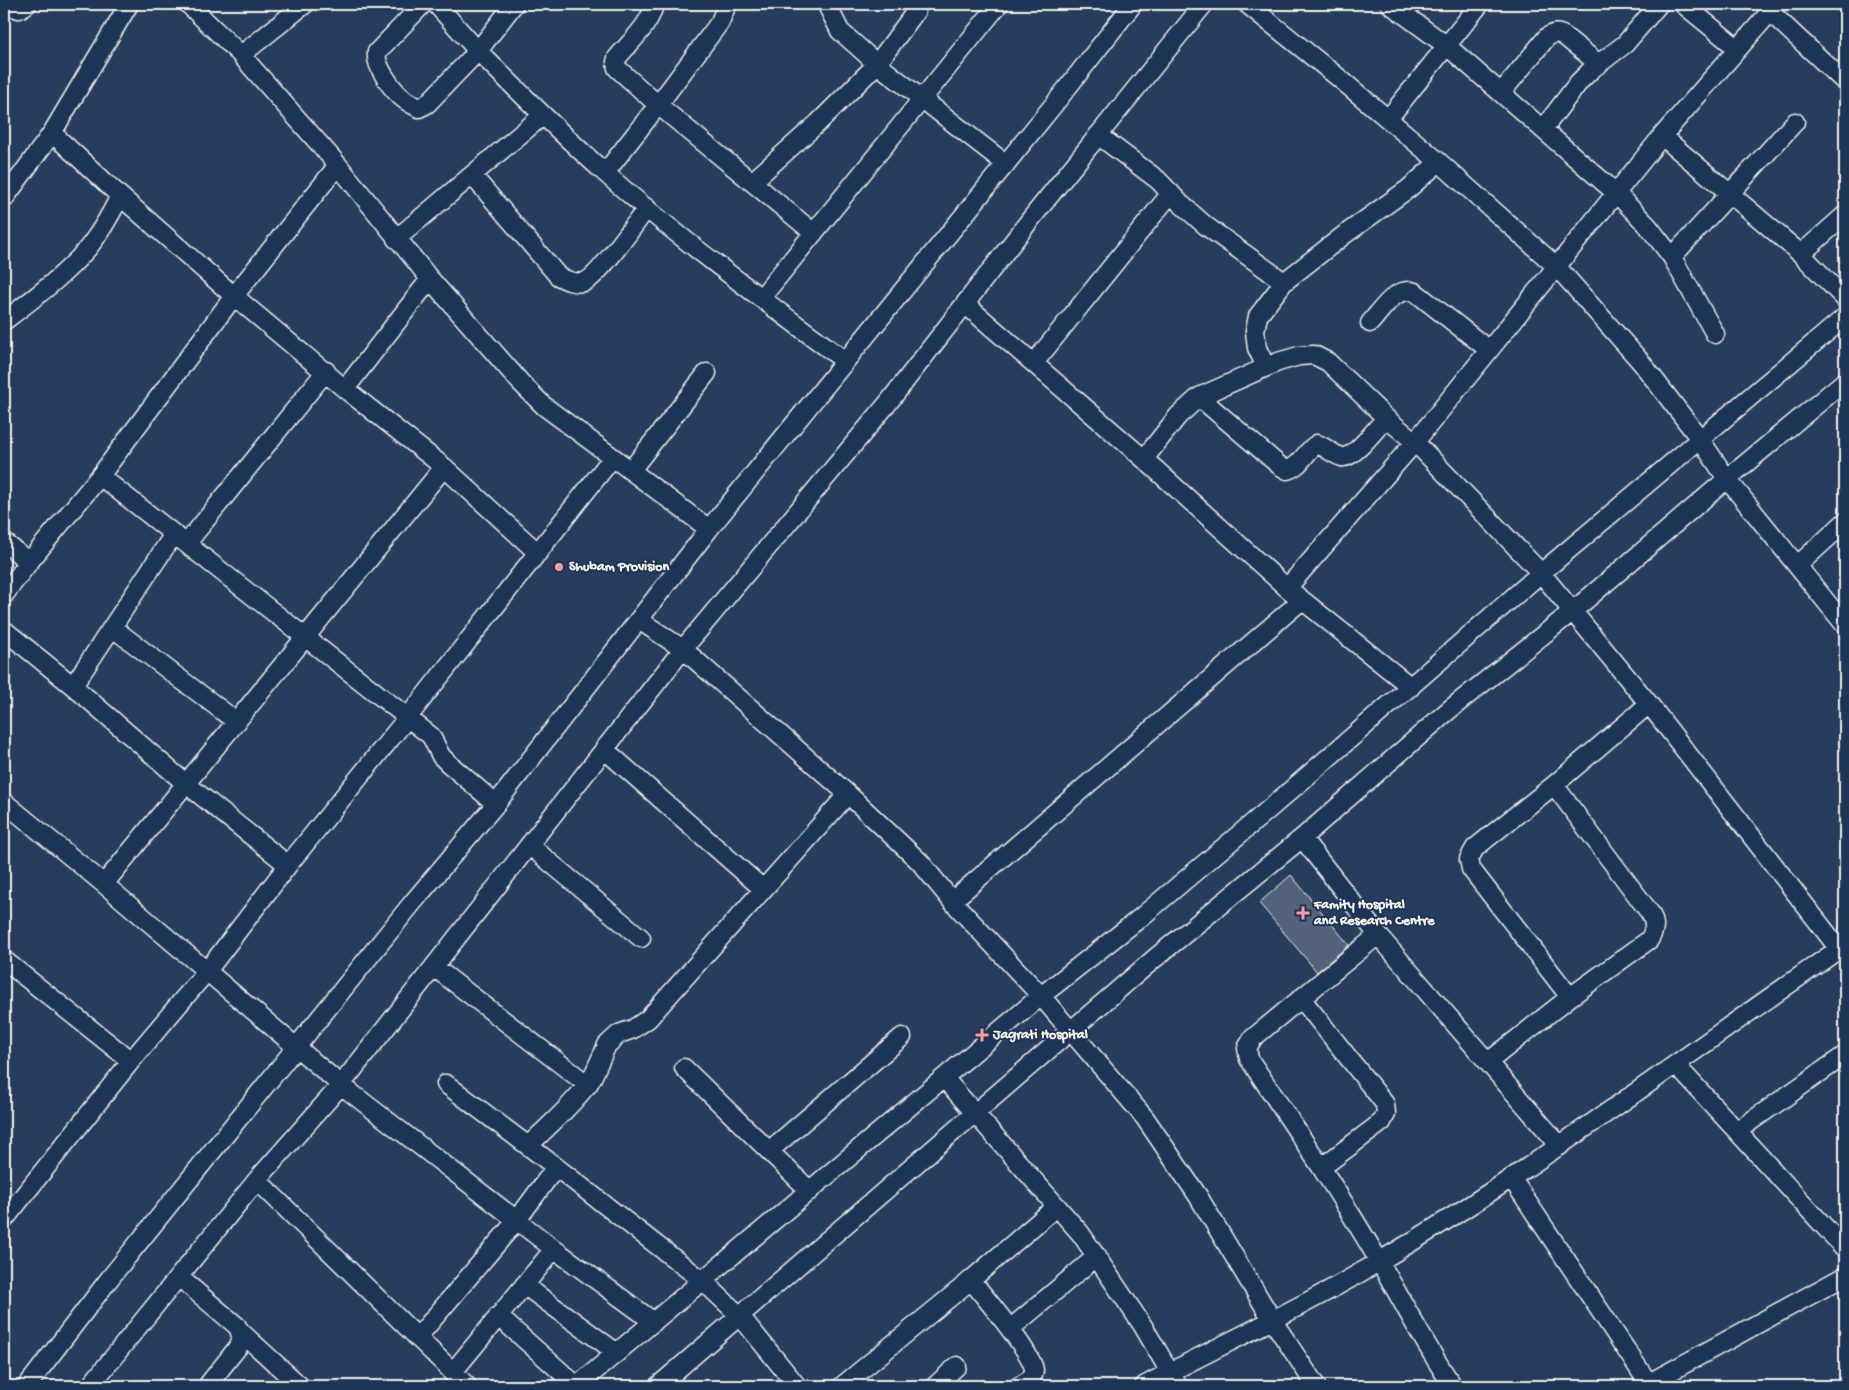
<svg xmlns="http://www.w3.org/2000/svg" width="1849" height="1390" font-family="'Gochi Hand',sans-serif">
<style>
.building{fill:#52647b;stroke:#f4f1e8}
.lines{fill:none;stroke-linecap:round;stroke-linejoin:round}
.minor-casing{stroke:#f4f1e8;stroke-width:21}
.minor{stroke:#1d3557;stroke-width:18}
.poi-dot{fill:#ff9aa2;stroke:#1d3557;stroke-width:2}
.labels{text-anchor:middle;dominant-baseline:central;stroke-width:4;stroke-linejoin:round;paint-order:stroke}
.poi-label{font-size:14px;font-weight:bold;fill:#f4f1e8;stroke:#1d3557;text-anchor:start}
</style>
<rect width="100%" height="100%" fill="#263d5d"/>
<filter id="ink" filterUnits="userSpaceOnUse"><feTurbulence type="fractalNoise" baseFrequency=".02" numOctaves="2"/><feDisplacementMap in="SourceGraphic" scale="10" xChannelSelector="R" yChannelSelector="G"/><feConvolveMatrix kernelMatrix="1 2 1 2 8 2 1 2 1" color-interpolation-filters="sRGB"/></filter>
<g filter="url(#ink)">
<path class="building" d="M1291,875L1349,945L1317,972L1259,903Z"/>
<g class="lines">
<defs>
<path id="minor" d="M5,4L19,9L27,4
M188,4L241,55L338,165L430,279L521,383L544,406L709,529
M423,4L377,52C374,66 394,92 405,100C409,103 415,106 419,108L427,104L478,51C519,92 560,133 604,172C679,239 764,300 845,361
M436,4L478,51L514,4
M654,4C651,24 630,42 617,58L616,62L617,68L658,105L814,233
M828,4V7L840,31L857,46L877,64L1006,164
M1247,4L1339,78L1439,162L1557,267L1641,362L1700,439L1727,479L1845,625
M1390,4L1447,46L1616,193L1648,226L1672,257L1715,334
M1683,4L1737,48
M1770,12L1845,82
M241,55L305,4
M1501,93L1547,37C1554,33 1557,32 1564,36L1599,64
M1388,119L1480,4
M1543,129L1579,82L1592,69L1625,44L1659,4
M52,133L120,196L234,296L345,389L444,467L538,553
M1098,135L1158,180L1180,203L1206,226L1284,282
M1662,136L1801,254L1845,299
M605,173L658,105L720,22L727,4
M472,175L558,276C566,280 574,284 584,282C598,278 636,222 647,208
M752,182L818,123L877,64L916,11L917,4
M4,199L52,133L129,4
M396,239L542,116
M1801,254L1845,215
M1672,257L1795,122
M761,298L999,4
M965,304L1144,459L1287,588L1411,687
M4,321C33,299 64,276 88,248C101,232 111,214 120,196
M1370,323C1382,310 1395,286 1415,292L1489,350
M1034,363L1171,193
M1266,367L1257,348L1255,331L1258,316L1284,282L1344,235L1408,189L1439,162
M345,389L430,279
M1199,397L1280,466L1287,470C1301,467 1305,451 1317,444C1326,447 1333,455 1342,457C1353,460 1378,426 1386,418
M1144,459L1178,416L1199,397L1278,362L1299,356L1314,355L1328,362L1386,418L1415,442L1541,573L1649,704L1839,949
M631,470L707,373
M100,476L431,736L441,756L448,763L496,804
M4,542L29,562
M187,543L326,371
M1798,565L1845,522
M1287,588L1415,442L1662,136L1777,4
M4,595L29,562L100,476L234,296L338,165
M639,620L683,649L850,796L920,862L952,901L1041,996L1145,1118L1198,1196L1273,1321L1316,1386
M113,628L237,722
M4,630L73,686L185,783L288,865
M73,686L174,534
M604,749L763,889
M4,802L104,884L341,1085L554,1249L654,1322
M1302,838L1378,935L1560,1146
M529,845L641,938
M104,884L444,467
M952,901L1302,600
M1378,935L1253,1038L1247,1048L1249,1059C1294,1126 1339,1192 1379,1261C1404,1303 1425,1346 1453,1386
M4,960L131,1061L207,971L288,865L408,717L613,457
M434,967L588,1085
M1570,997L1471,869L1469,859L1475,848L1554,785L1649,704
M1301,998L1385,1104L1386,1114L1382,1122L1322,1167
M1488,1062L1570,997L1649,940C1655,930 1656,924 1650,913L1554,785
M1676,1065L1845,1249
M684,1068L810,1191
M944,1078L1081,1234L1143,1326L1178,1386
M446,1084L556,1167L703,1281L741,1317L797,1386
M1737,1131L1845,1055
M528,1146C550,1125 573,1104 591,1080L607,1045L619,1034L633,1029L648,1019L848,794
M769,1151L902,1037
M1512,1179L1649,1384
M257,1180L467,1386
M4,1220L131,1061
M179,1277L237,1326C242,1334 242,1339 238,1347L207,1386
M971,1280C983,1295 1033,1354 1034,1370C1034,1379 1025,1383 1019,1386
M524,1285L617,1353
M498,1316L577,1386
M1010,1329L1097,1256
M241,1332L300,1386
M417,1338L517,1220L556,1167
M452,1373L554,1249
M27,1386L110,1278L414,901L496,804L709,529L1060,97L1133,4
M90,1386L257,1180L341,1085L683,649L888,403L1030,220L1204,4
M577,1386L1041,996L1140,918L1268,810L1541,573L1845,317
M658,1386L1154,959L1302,838L1449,710L1573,611L1727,479L1845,381
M842,1386L971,1280L1057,1206
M935,1386L957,1366
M1144,1386C1222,1344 1304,1307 1380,1261C1542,1165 1691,1051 1845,945
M1644,1386L1845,1276"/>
</defs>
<use href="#minor" class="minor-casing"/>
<use href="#minor" class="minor"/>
</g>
</g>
<g class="poi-dot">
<circle cx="559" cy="567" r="5"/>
<path d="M1300.5 905.5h5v5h5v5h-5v5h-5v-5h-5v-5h5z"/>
<path d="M979.5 1027.5h5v5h5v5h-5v5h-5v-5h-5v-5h5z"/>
</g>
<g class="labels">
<g class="poi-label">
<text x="569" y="567">Shubam Provision</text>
<text x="1314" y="905">Famity Hospital<tspan x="1314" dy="16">and Research Centre</tspan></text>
<text x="993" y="1035">Jagrati Hospital</text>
</g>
</g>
<rect width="1849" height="1390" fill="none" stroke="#1d3557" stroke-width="20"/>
<rect x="10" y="10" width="1829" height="1370" fill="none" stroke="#f4f1e8" stroke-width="2" filter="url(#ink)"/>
</svg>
